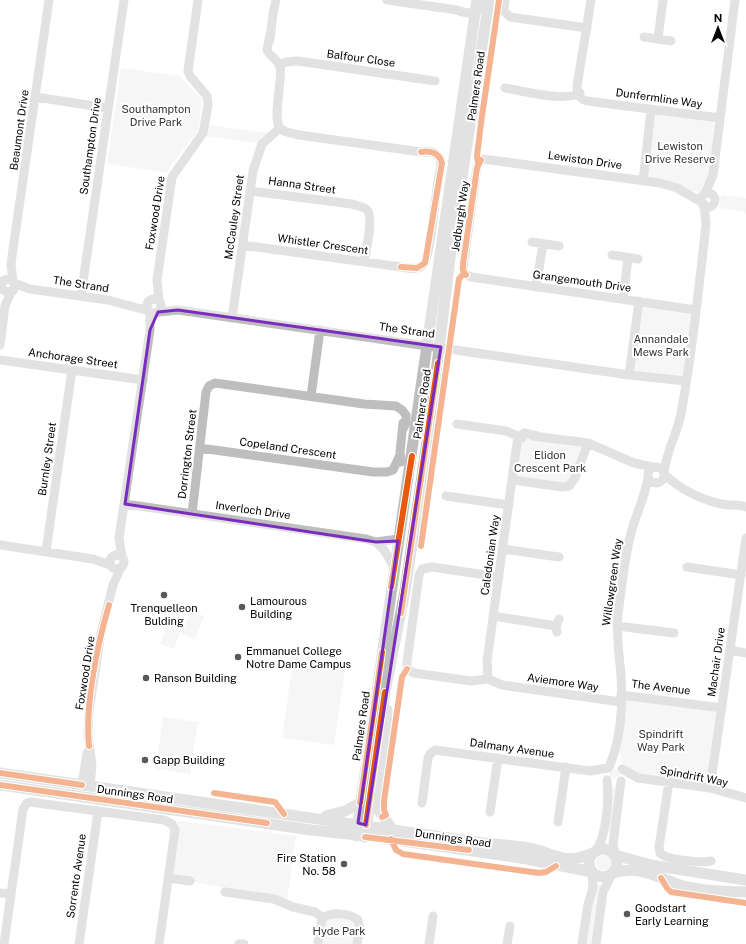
<svg xmlns="http://www.w3.org/2000/svg" width="746" height="944" font-family="'Public Sans',sans-serif">
<style>
.green{fill:#ececec}
.lines{fill:none;stroke-linecap:round;stroke-linejoin:round}
.minor{stroke:#bebebe;stroke-width:9}
.major{stroke:#bebebe;stroke-width:11}
.cycleway-casing{stroke:#fff;stroke-width:8}
.cycleway{stroke:#e8590c;stroke-width:6}
.marked{fill:none;stroke:#7b2cbf;stroke-width:3;stroke-linejoin:round}
.poi-dot{fill:#595959;stroke:#fff;stroke-width:1.5}
.labels{text-anchor:middle;dominant-baseline:central;stroke-width:4;stroke-linejoin:round;paint-order:stroke}
.street-label{font-size:11px;fill:#000;stroke:#fff}
.park-label{font-size:11px;fill:#333;stroke:#fff}
.poi-label{font-size:11px;fill:#000;stroke:#fff;text-anchor:start}
</style>
<rect width="100%" height="100%" fill="#fff"/>
<path class="green" d="M121,68L179,76L202,99L198,131L169,168V173L107,164Z
M659,114L712,121L714,123L710,177L703,192L689,191L649,178L647,175L654,117Z
M208,125L270,133L261,144L205,136Z
M721,195L746,198V214L744,212L719,208Z
M645,307L689,313L691,315L683,377L635,372L633,370L642,309Z
M527,438L580,446L582,449L569,484L518,476L517,472L521,443Z
M191,611L204,616L195,639L181,634Z
M170,617L184,623L174,649L160,644Z
M294,654L346,663L334,745L282,738Z
M627,699L716,712L707,782L640,775L624,768L619,750L625,702Z
M163,717L198,722L190,774L156,769Z
M609 774a5 5 0 1 1 10 0a5 5 0 1 1-10 0Z
M611,787L616,788L612,832H605Z
M94,792L261,814L302,823L301,825L173,807L144,799Z
M181,821L296,836L287,901L171,877L172,869L174,867L178,841L176,838L178,827L177,822Z
M596 863a8 8 0 1 1 16 0a8 8 0 1 1-16 0Z
M596,883L603,885L593,944H585Z
M335,917L354,921L357,927L355,944H321L325,920Z"/>
<g class="lines">
<path class="minor" d="M387,0L457,10C472,16 479,13 489,0
M505,0L504,11L510,17L587,28
M591,0L577,86C577,94 579,99 587,101L720,118
M644,37L671,41
M658,39L663,0
M270,40L273,13L276,0
M280,65L286,62L298,61L435,81
M505,88C523,91 565,102 580,93
M36,97L107,108
M643,181L651,110
M250,191L352,204C357,206 364,206 367,210C374,218 366,251 364,262
M701 200a7 7 0 1 1 14 0a7 7 0 1 1-14 0Z
M705,194L713,175L735,0
M532,242L559,246
M242,245L401,267C407,268 416,270 422,266C432,260 435,183 441,167L440,158L433,152H421L299,135C293,133 285,133 281,129C271,120 283,82 280,67C279,60 270,57 267,50L270,34
M612,255L638,259
M13,281L11,264L13,249L49,0
M0,282L8,279L12,280L15,286L13,291L7,292L3,290L1,285L3,281
M14,283L30,289L108,300L149,311
M536,287L543,244
M81,296L124,0
M147 306a7 7 0 1 1 14 0a7 7 0 1 1-14 0Z
M623,299L628,258
M159,300L157,280L172,177L203,133L208,105L207,96L190,76L188,71L198,0
M696,310L471,277L464,273L463,268L477,168L479,162L483,159L660,183L677,188L703,203
M159,312L178,310L629,375L686,381
M232,318L253,171L262,144L280,128
M0,345L5,306L11,292
M0,360L143,380
M629,375L639,301
M311,396L320,330
M457,424L506,431L522,438
M533,436L588,443L634,463L652,467
M200,448L373,472H387L393,470L400,455
M401,462L400,452L403,423
M648 475a8 8 0 1 1 16 0a8 8 0 1 1-16 0Z
M664,472C666,452 677,434 681,414C692,352 699,288 706,224L704,204
M664,474C680,489 700,499 721,504C730,506 738,504 746,507
M513,480L562,487L569,486L575,478L588,443
M446,496L509,505
M125,504L366,539L376,542L398,539
M192,514L206,392L209,386L215,383L364,404L396,406L402,410L406,415V423L403,429
M376,542L384,550L394,567
M0,545L93,559L110,565
M503,549L559,557
M46,551L72,370
M110 562a7 7 0 1 1 14 0a7 7 0 1 1-14 0Z
M122,557L119,538L150,330V312
M687,567L741,575
M493,616L556,626
M617,626L674,633
M557,632L556,626L559,619
M730,650L746,653
M488,679L487,661L517,443L518,438L524,433L538,436
M488,679L471,681L414,673L407,669V662L419,575L422,569L432,567L499,577
M488,679L502,685L621,702
M621,695L722,708
M609,767C621,739 623,705 621,675C619,654 616,634 618,614C622,587 624,559 631,533C636,514 645,497 648,478
M622,769L638,778L710,788L746,798
M669,782L659,847L660,853C666,860 702,863 711,861
M82,785L87,753
M90,786L92,765L88,735L89,711L101,633L113,585L121,567
M710,788L746,538
M422,803L428,758L430,754L435,750L590,771L608,768
M490,812L498,758
M558,822L566,767
M596,851C607,834 609,800 607,780
M615,854L613,844L621,781
M168,878L190,881
M225,892L274,899L293,907L315,912L323,918
M0,893L11,894
M4,944L23,809L27,803L30,802L164,820L172,824L175,830L159,944
M79,944L98,811
M239,944H244
M318,944L322,919C329,911 350,913 358,920L360,928L357,944
M429,944L433,916
M507,944L510,926
M582,944L588,904L593,888L592,872
M596,944L603,892L612,874"/>
<path class="major" d="M387,710V741L379,796V811L392,829
M0,773C161,795 322,819 483,843C498,845 513,845 528,848C556,853 565,867 595,852
M0,785L311,830L376,837L527,859L592,872
M326,816L345,811L360,803
M356,836L477,0
M365,837L385,692L405,591L430,422L451,250L489,0
M589 863a14 14 0 1 1 28 0a14 14 0 1 1-28 0Z
M615,855L651,865L746,880
M614,873C643,864 660,880 687,887C707,891 726,892 746,892"/>
<defs>
<path id="cycleway" d="M478,163L477,156L481,123L499,0
M401,267L417,268L425,263L442,163C439,153 431,150 421,152
M466,275L463,270V264L477,168L481,160
M421,546L454,314L459,279L464,273
M391,587L412,456
M401,613L438,363
M89,746C85,703 97,646 109,605
M0,773L82,785
M0,785L267,823
M214,793L275,802L284,814
M360,803L382,652
M382,817L386,815L384,810V801L402,677L407,669
M366,825L385,692
M365,837L469,850
M391,839L396,850L403,854L539,873L546,872L556,866
M661,878L667,888L671,892L746,903"/>
</defs>
<use href="#cycleway" class="cycleway-casing"/>
<use href="#cycleway" class="cycleway"/>
</g>
<path d="M0 0H746V944H0ZM178,310L441,347L366,825L358,823L398,541L376,542L125,504L150,330L158,312Z" fill="#fff" fill-opacity=".55" fill-rule="evenodd"/>
<path class="marked" d="M178,310L441,347L366,825L358,823L398,541L376,542L125,504L150,330L158,312Z"/>
<g class="poi-dot">
<circle cx="164" cy="595" r="4"/>
<circle cx="242" cy="607" r="4"/>
<circle cx="238" cy="657" r="4"/>
<circle cx="146" cy="678" r="4"/>
<circle cx="145" cy="760" r="4"/>
<circle cx="344" cy="864" r="4"/>
<circle cx="627" cy="914" r="4"/>
</g>
<g class="labels">
<g class="street-label">
<text transform="translate(361 58) rotate(8)">Balfour Close</text>
<text transform="translate(476 86) rotate(-82)">Palmers Road</text>
<text transform="translate(659 98) rotate(8)">Dunfermline Way</text>
<text transform="translate(19 130) rotate(-82)">Beaumont Drive</text>
<text transform="translate(90 146) rotate(-82)">Southampton Drive</text>
<text transform="translate(585 160) rotate(8)">Lewiston Drive</text>
<text transform="translate(302 185) rotate(8)">Hanna Street</text>
<text transform="translate(155 213) rotate(-81)">Foxwood Drive</text>
<text transform="translate(460 216) rotate(-82)">Jedburgh Way</text>
<text transform="translate(234 217) rotate(-82)">McCauley Street</text>
<text transform="translate(323 244) rotate(8)">Whistler Crescent</text>
<text transform="translate(582 281) rotate(8)">Grangemouth Drive</text>
<text transform="translate(81 284) rotate(9)">The Strand</text>
<text transform="translate(407 330) rotate(8)">The Strand</text>
<text transform="translate(73 358) rotate(8)">Anchorage Street</text>
<text transform="translate(422 404) rotate(-82)">Palmers Road</text>
<text transform="translate(288 448) rotate(8)">Copeland Crescent</text>
<text transform="translate(187 454) rotate(-83)">Dorrington Street</text>
<text transform="translate(47 459) rotate(-82)">Burnley Street</text>
<text transform="translate(253 510) rotate(8)">Inverloch Drive</text>
<text transform="translate(490 555) rotate(-82)">Caledonian Way</text>
<text transform="translate(612 582) rotate(-82)">Willowgreen Way</text>
<text transform="translate(716 662) rotate(-82)">Machair Drive</text>
<text transform="translate(85 673) rotate(-81)">Foxwood Drive</text>
<text transform="translate(563 682) rotate(8)">Aviemore Way</text>
<text transform="translate(661 687) rotate(7)">The Avenue</text>
<text transform="translate(361 726) rotate(-82)">Palmers Road</text>
<text transform="translate(512 748) rotate(8)">Dalmany Avenue</text>
<text transform="translate(694 776) rotate(11)">Spindrift Way</text>
<text transform="translate(135 794) rotate(8)">Dunnings Road</text>
<text transform="translate(453 838) rotate(8)">Dunnings Road</text>
<text transform="translate(76 876) rotate(-82)">Sorrento Avenue</text>
</g>
<g class="park-label">
<text x="156" y="109">Southampton<tspan x="156" dy="13">Drive Park</tspan></text>
<text x="680" y="146">Lewiston<tspan x="680" dy="13">Drive Reserve</tspan></text>
<text x="661" y="339">Annandale<tspan x="661" dy="13">Mews Park</tspan></text>
<text x="550" y="455">Elidon<tspan x="550" dy="13">Crescent Park</tspan></text>
<text x="661" y="734">Spindrift<tspan x="661" dy="13">Way Park</tspan></text>
<text x="339" y="931">Hyde Park</text>
</g>
<g class="poi-label">
<text x="250" y="601">Lamourous<tspan x="250" dy="13">Building</tspan></text>
<text x="164" y="608" text-anchor="middle">Trenquelleon<tspan x="164" dy="13">Bulding</tspan></text>
<text x="246" y="651">Emmanuel College<tspan x="246" dy="13">Notre Dame Campus</tspan></text>
<text x="154" y="678">Ranson Building</text>
<text x="153" y="760">Gapp Building</text>
<text x="336" y="858" text-anchor="end">Fire Station<tspan x="336" dy="13">No. 58</tspan></text>
<text x="635" y="908">Goodstart<tspan x="635" dy="13">Early Learning</tspan></text>
</g>
</g>
<g transform="translate(718 28)" stroke="#ffffff" stroke-width="3" paint-order="stroke">
<path d="M0-3L7 15L0 10L-7 15Z" fill="#000000"/>
<text y="-6" font-size="11" font-weight="bold" text-anchor="middle" fill="#000000">N</text>
</g>
</svg>
